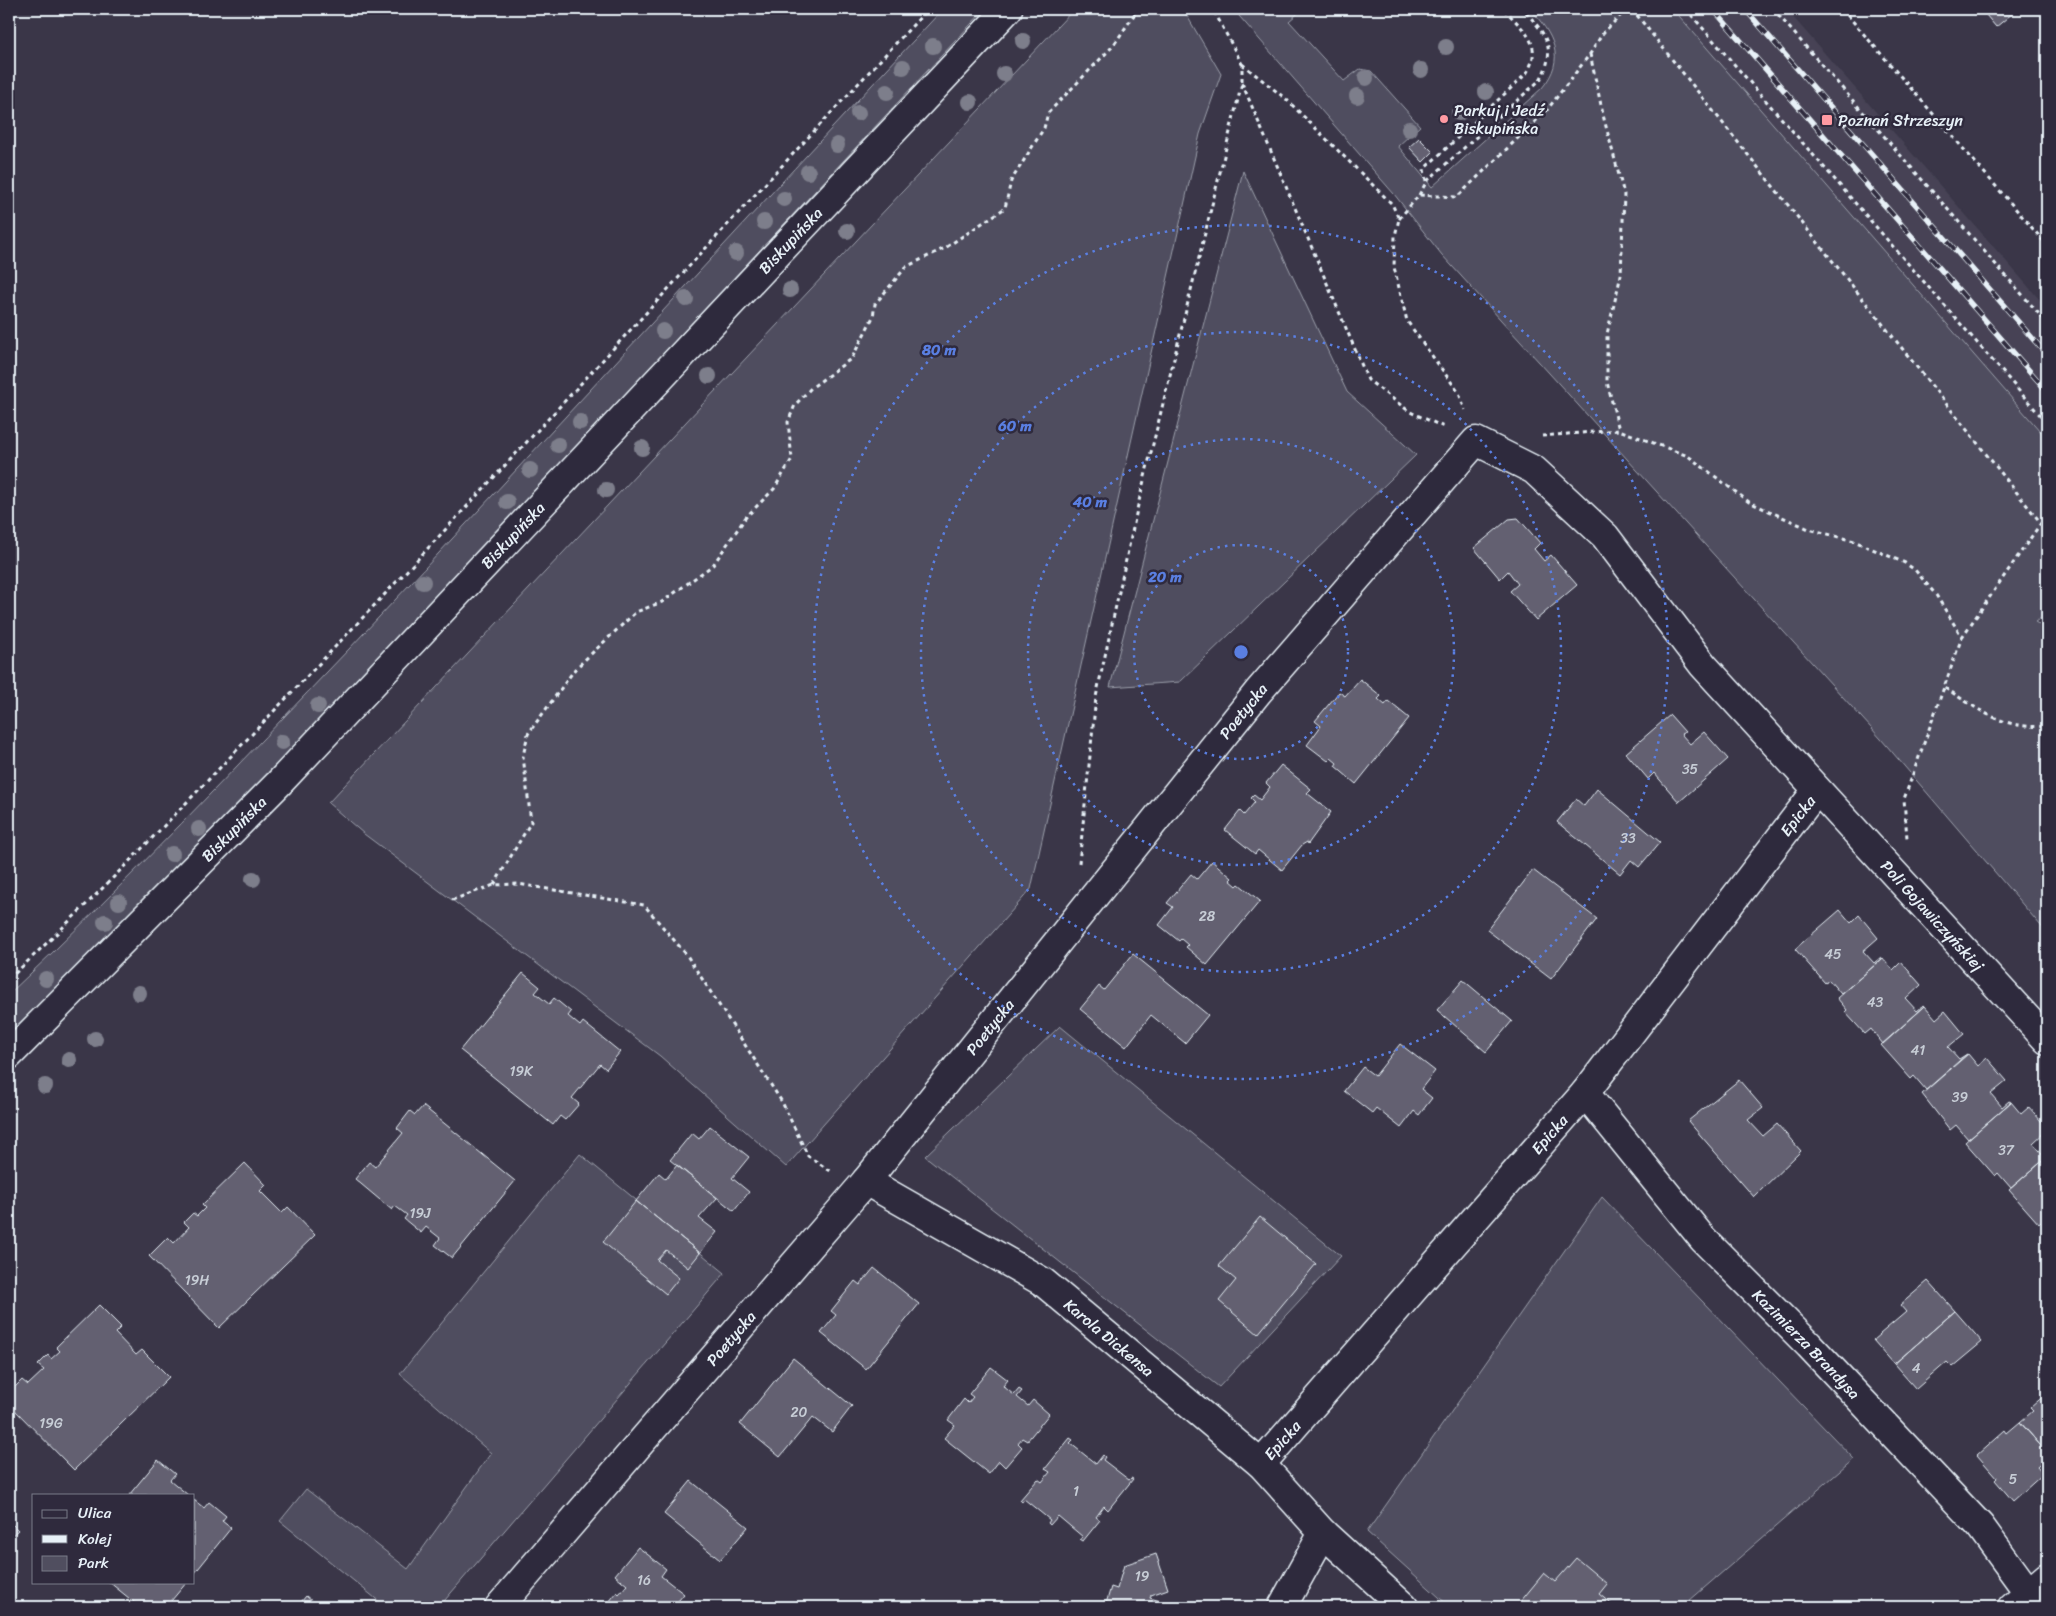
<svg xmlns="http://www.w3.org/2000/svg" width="2056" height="1616" font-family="Sriracha,sans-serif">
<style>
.built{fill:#464354}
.green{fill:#504e5f;stroke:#9ca0ac}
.building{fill:#636171;stroke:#e8f1f8}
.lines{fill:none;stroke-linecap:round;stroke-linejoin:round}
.street-casing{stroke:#e8f1f8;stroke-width:31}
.secondary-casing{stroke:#e8f1f8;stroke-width:31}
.path{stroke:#e8f1f8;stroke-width:3;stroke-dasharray:4 4;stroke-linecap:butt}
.street{stroke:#2f2a3d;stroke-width:28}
.secondary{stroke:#2f2a3d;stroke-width:28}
.rail-casing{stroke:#e8f1f8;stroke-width:5.5}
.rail{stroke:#2f2a3d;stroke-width:4;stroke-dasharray:11;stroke-linecap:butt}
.tree{fill:#7d7e8b}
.ring{fill:none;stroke:#5a7fe2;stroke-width:2.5;stroke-dasharray:2.5 5}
.poi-dot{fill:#ff9aa2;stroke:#2f2a3d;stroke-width:2}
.labels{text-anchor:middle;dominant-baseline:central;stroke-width:5;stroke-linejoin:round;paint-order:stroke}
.number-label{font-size:14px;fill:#c7cdd6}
.poi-label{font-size:16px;fill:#e8f1f8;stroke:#2f2a3d;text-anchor:start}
.street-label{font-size:16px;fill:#e8f1f8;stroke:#2f2a3d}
.centre{fill:#5a7fe2;stroke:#2f2a3d;stroke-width:2.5}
.ring-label{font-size:15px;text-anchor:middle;font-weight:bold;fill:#5a7fe2;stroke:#2f2a3d;stroke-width:5;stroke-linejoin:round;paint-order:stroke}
</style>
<rect width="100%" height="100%" fill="#3a3648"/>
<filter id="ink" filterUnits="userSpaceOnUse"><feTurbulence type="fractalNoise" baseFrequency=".02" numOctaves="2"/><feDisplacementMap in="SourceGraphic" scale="10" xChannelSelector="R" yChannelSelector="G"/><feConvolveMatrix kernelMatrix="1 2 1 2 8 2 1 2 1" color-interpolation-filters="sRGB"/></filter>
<g filter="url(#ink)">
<path class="built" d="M1673,9H1786L2047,308V439Z"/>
<path class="green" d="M943,9H985L194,856L9,1040V994C127,883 237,766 349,649C549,437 744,221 943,9Z
M1074,9H1183L1221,74L1200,134L1031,889L786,1167L660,1056L364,834L328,803Z
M1233,9H1303L1289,21L1344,81L1360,69L1371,71L1420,126L1398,146L1432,187L1542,88C1567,58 1553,34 1530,9H1673L2047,439V614L2035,622L2047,629V933L1881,739L1442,255L1394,194Z
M1243,171L1347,392L1416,455L1180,682L1110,687Z
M1060,1026L1341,1256L1219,1387L925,1156Z
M580,1154L725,1273L439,1607H386L280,1521L306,1489L408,1569L491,1453L400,1374Z
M1602,1197L1854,1459L1682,1607H1450L1367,1532Z"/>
<path class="building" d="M1981,9H2009L2013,13L1996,27Z
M1419,138L1433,152L1423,162L1409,147Z
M1518,518L1540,543L1534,549L1544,561L1551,555L1577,585L1536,620L1510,591L1518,584L1508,571L1500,579L1474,548L1509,519Z
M1360,679L1381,696L1378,699L1385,705L1388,701L1409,718L1356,784L1335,766L1337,763L1331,758L1328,761L1307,745L1321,726L1315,721L1339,692L1345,696Z
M1670,715L1685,732L1681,734L1690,744L1704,732L1728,759L1679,802L1654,773L1648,779L1626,753Z
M1281,765L1311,789L1307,793L1331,812L1308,844L1307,842L1302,845L1282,870L1258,850L1255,854L1225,830L1240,811L1244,815L1255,802L1251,798L1254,795L1260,800L1270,787L1266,783Z
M1597,789L1660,842L1639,867L1631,860L1620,874L1557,822L1576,799L1584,806Z
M1212,861L1232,878L1230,880L1237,886L1239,884L1260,901L1207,965L1186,947L1188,945L1181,939L1179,941L1159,925L1173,907L1167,903L1191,874L1197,879Z
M1533,870L1597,919L1551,979L1487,930Z
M1840,910L1851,923L1859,915L1878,938L1863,951L1874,963L1881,957L1882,959L1841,994L1829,980L1825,983L1795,949Z
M1133,954L1208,1015L1185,1043L1151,1015L1126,1047L1080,1009L1099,986L1104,990Z
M1883,958L1893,970L1901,962L1921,985L1906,999L1917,1011L1924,1005L1925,1006L1883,1044L1871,1029L1865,1034L1845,1012L1847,1010L1837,998Z
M523,973L540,987L535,993L549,1004L554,998L571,1012L568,1016L580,1026L583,1022L620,1052L606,1069L600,1064L572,1098L579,1104L565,1120L560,1116L553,1125L460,1050Z
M1463,980L1512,1021L1486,1052L1437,1010Z
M1925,1006L1936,1019L1945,1011L1964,1034L1948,1047L1959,1059L1967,1054L1926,1090L1914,1076L1911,1079L1881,1045Z
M1400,1044L1435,1071L1421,1089L1432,1098L1419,1115L1414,1111L1401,1128L1376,1108L1372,1113L1344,1091L1363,1067L1375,1076Z
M1968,1054L1978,1066L1987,1058L2007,1081L1991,1094L2002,1107L2009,1101L2011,1102L1968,1139L1956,1125L1950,1130L1922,1094Z
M1739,1080L1763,1108L1748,1120L1763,1136L1777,1124L1801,1151L1754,1197L1688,1121Z
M2011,1102L2021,1114L2029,1107L2047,1128V1130L2033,1143L2046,1158L2011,1188L1998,1173L1995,1176L1965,1142Z
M423,1106L515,1181L452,1258L435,1245L440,1238L426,1227L421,1233L404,1219L407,1215L395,1206L392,1210L355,1179L369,1162L375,1167L403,1133L397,1128L410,1111L415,1115Z
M710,1126L749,1157L732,1178L749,1192L734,1211L670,1160L692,1133L699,1139Z
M2047,1157V1227L2042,1221L2039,1224L2009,1190Z
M245,1163L266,1185L260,1191L282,1213L288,1207L315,1235L219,1328L149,1256L168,1237L174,1243L189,1227L184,1222L193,1213L197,1216L205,1208L202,1205Z
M677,1165L717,1198L699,1218L717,1232L700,1253L636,1201L659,1173L666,1179Z
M636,1201L700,1253L688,1268L666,1250L657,1260L679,1278L666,1294L603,1242Z
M1260,1217L1316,1264L1258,1334L1219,1301L1236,1280L1219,1266Z
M874,1268L919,1304L866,1369L821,1333L836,1315L831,1311L855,1281L860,1285Z
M1928,1281L1955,1311L1894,1364L1873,1340L1906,1312L1900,1305Z
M99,1305L121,1327L115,1333L136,1355L142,1350L169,1377L74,1470L9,1404V1393L22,1380L28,1385L44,1370L38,1365L48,1355L51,1359L60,1351L56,1347Z
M1955,1311L1982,1342L1952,1367L1947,1362L1916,1389L1894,1364Z
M793,1358L852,1406L832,1432L813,1417L780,1457L740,1424Z
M991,1367L1008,1380L1003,1386L1014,1395L1019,1389L1022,1391L1017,1397L1028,1406L1033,1400L1049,1414L1027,1441L1022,1438L1018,1443L1022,1447L1005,1467L999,1461L989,1474L944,1438L955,1425L948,1420L964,1399L968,1403L973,1397L969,1394Z
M2047,1393V1453L2020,1422L2033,1411L2030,1408Z
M2020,1422L2047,1453V1458L2037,1467L2043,1474L2013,1501L1995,1480L1997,1478L1977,1455L2005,1430L2007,1433Z
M1070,1438L1073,1440L1070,1443L1096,1464L1103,1455L1105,1457L1103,1460L1129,1480L1131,1478L1133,1479L1108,1510L1104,1506L1096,1517L1100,1520L1083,1541L1080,1539L1083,1537L1058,1516L1050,1525L1048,1523L1050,1520L1024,1499L1022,1502L1020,1500L1038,1479L1042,1482L1050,1472L1045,1469Z
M158,1460L175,1474L170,1480L188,1495H129Z
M691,1481L748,1527L720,1560L664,1514Z
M194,1500L204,1508L209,1502L226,1516L222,1521L231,1528L194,1574Z
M9,1521L18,1530L9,1538Z
M638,1547L666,1569L661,1576L684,1594L673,1607H605L617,1592L619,1594L627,1585L615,1575Z
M1156,1554L1168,1589L1151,1595L1150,1598L1174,1605L1173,1607H1105L1111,1587L1117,1589L1124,1565Z
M1576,1558L1607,1584L1599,1594L1615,1607H1516L1544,1573L1555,1582Z
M109,1582H187L166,1607H140Z
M306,1596L319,1607H297Z"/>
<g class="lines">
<defs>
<g id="street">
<path id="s1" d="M1585,1093L1703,1239L1809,1345L1980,1526L2039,1607"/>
<path id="s2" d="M866,1181L1043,1282L1261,1464L1323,1533L1404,1607"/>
<path id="s3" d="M1261,1464L1585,1093L1817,790"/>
<path id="s4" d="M499,1607L866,1181L1258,692L1476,441L1534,470L1605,536L1703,665L2047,1040"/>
<path d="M1282,1607L1323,1533"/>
<path d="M2012,1607L2047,1577"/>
</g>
<g id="secondary">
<path id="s5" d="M9,1055L279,783L1008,9"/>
</g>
</defs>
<use href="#street" class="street-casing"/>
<use href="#secondary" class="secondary-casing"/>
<path class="path" d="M1632,9L2041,523L1962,637
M1686,9L2047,423
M1773,9L2047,323
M1842,9L2047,245
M1590,54L1604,119L1624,194L1621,275L1607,334V382L1619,430
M1242,64L1286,99L1392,204L1399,219L1395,236L1394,267L1407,321L1459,393L1465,410
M1242,83L1368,380L1410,412L1446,428
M1426,181L1424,169L1526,74C1545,44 1523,30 1504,9
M1419,195L1427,181L1540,80C1558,48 1545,33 1523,9
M1399,219L1419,195L1457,197L1547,110L1590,54L1603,33L1627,9
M1542,436L1619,430L1688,456L1749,502L1809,529L1854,541L1905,563L1915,570L1936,595L1962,637L1904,799L1907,838
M2041,523L2047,529
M1945,688C1980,710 2003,730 2047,726
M1079,863L1096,697L1138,505L1242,83V64L1213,9
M494,885L531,822L523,756L528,734L575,669L636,612L662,602L713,565L746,517L774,489L792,459L788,422L795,405L811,388L852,358L873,317L875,304L906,267L945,248L1005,208L1011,181L1044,128L1048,113L1113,46L1138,9
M452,900L494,885L518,884L644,905L686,954L782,1102L808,1156L832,1172
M9,979C122,873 227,760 334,648C534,437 729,221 928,9"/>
<use href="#street" class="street"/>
<use href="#secondary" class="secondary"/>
<defs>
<path id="rail" d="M1713,9L2047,391
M1745,9L2047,355"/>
</defs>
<use href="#rail" class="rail-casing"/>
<use href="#rail" class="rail"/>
</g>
<g class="tree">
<circle cx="1023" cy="41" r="8"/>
<circle cx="933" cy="46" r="8"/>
<circle cx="1446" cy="47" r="8"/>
<circle cx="903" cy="67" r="8"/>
<circle cx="1421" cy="70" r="8"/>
<circle cx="1004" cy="74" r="8"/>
<circle cx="1366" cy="78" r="8"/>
<circle cx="887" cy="92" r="8"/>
<circle cx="1486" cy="92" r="8"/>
<circle cx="1357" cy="96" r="8"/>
<circle cx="970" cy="102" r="8"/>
<circle cx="858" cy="113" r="8"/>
<circle cx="1459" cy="113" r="8"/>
<circle cx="1409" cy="129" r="8"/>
<circle cx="837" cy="145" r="8"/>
<circle cx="808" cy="172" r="8"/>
<circle cx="784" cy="199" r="8"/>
<circle cx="764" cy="222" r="8"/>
<circle cx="847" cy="231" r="8"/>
<circle cx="736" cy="253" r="8"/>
<circle cx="790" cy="290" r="8"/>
<circle cx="686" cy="299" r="8"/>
<circle cx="663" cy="331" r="8"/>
<circle cx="709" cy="376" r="8"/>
<circle cx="580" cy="422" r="8"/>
<circle cx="558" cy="445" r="8"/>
<circle cx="642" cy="448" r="8"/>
<circle cx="530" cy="470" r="8"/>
<circle cx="606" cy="490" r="8"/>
<circle cx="507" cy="502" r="8"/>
<circle cx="423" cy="582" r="8"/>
<circle cx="318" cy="706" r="8"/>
<circle cx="282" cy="742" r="8"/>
<circle cx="199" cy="829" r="8"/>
<circle cx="172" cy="854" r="8"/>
<circle cx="253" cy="879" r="8"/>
<circle cx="119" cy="902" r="8"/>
<circle cx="105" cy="922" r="8"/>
<circle cx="46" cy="979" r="8"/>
<circle cx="139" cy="993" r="8"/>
<circle cx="95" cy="1039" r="8"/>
<circle cx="69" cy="1060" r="8"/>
<circle cx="45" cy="1086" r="8"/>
</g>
</g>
<g class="ring">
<circle cx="1241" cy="652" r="107"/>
<circle cx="1241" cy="652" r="213"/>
<circle cx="1241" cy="652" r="320"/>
<circle cx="1241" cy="652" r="427"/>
</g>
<g class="poi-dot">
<circle cx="1444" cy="119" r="5"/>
<rect x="1821" y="114" width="12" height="12" rx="2.5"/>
</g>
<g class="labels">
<g class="number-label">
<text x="1690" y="769">35</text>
<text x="1628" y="838">33</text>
<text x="1207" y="916">28</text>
<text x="1833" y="954">45</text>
<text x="1875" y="1002">43</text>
<text x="1918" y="1050">41</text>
<text x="521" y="1071">19K</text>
<text x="1960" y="1097">39</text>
<text x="2006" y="1150">37</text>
<text x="420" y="1213">19J</text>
<text x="197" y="1280">19H</text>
<text x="1916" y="1368">4</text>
<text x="799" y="1412">20</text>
<text x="51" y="1423">19G</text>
<text x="2013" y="1479">5</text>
<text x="1076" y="1491">1</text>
<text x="1142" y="1576">19</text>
<text x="644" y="1580">16</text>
</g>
<g class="poi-label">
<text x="1454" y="110">Parkuj i Jedź<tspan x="1454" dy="18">Biskupińska</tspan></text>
<text x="1838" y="120">Poznań Strzeszyn</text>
</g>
<g class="street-label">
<text stroke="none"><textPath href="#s5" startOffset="1129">Biskupińska</textPath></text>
<text stroke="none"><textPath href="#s5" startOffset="724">Biskupińska</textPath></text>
<text stroke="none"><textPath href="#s4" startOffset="1165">Poetycka</textPath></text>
<text stroke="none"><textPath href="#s3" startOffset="842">Epicka</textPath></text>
<text stroke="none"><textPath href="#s5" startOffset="319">Biskupińska</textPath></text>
<text stroke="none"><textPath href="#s4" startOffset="2185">Poli Gojawiczyńskiej</textPath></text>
<text stroke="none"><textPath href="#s4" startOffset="760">Poetycka</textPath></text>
<text stroke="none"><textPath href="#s3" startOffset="438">Epicka</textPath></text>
<text stroke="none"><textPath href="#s4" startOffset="355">Poetycka</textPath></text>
<text stroke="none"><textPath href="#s2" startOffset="290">Karola Dickensa</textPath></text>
<text stroke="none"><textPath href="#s1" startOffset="335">Kazimierza Brandysa</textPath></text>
<text stroke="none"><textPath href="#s3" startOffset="32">Epicka</textPath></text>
</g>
</g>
<circle cx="1241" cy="652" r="8" class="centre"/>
<g class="ring-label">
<text x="939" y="355">80 m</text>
<text x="1015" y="431">60 m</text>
<text x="1090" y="507">40 m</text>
<text x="1165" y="582">20 m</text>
</g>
<rect width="2056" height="1616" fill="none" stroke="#2f2a3d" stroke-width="30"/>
<rect x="15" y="15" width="2026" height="1586" fill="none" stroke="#e8f1f8" stroke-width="2" filter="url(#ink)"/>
<rect x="32" y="1494" width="162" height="90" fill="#2f2a3d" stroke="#797a88"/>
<rect x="42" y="1510" width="25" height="8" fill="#2f2a3d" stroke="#797a88"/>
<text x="78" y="1518" font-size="15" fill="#e8f1f8">Ulica</text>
<rect x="42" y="1535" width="25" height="8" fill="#e8f1f8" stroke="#797a88"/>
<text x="78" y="1544" font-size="15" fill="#e8f1f8">Kolej</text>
<rect x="42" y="1556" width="25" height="15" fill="#504e5f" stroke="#797a88"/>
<text x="78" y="1568" font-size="15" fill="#e8f1f8">Park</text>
</svg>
